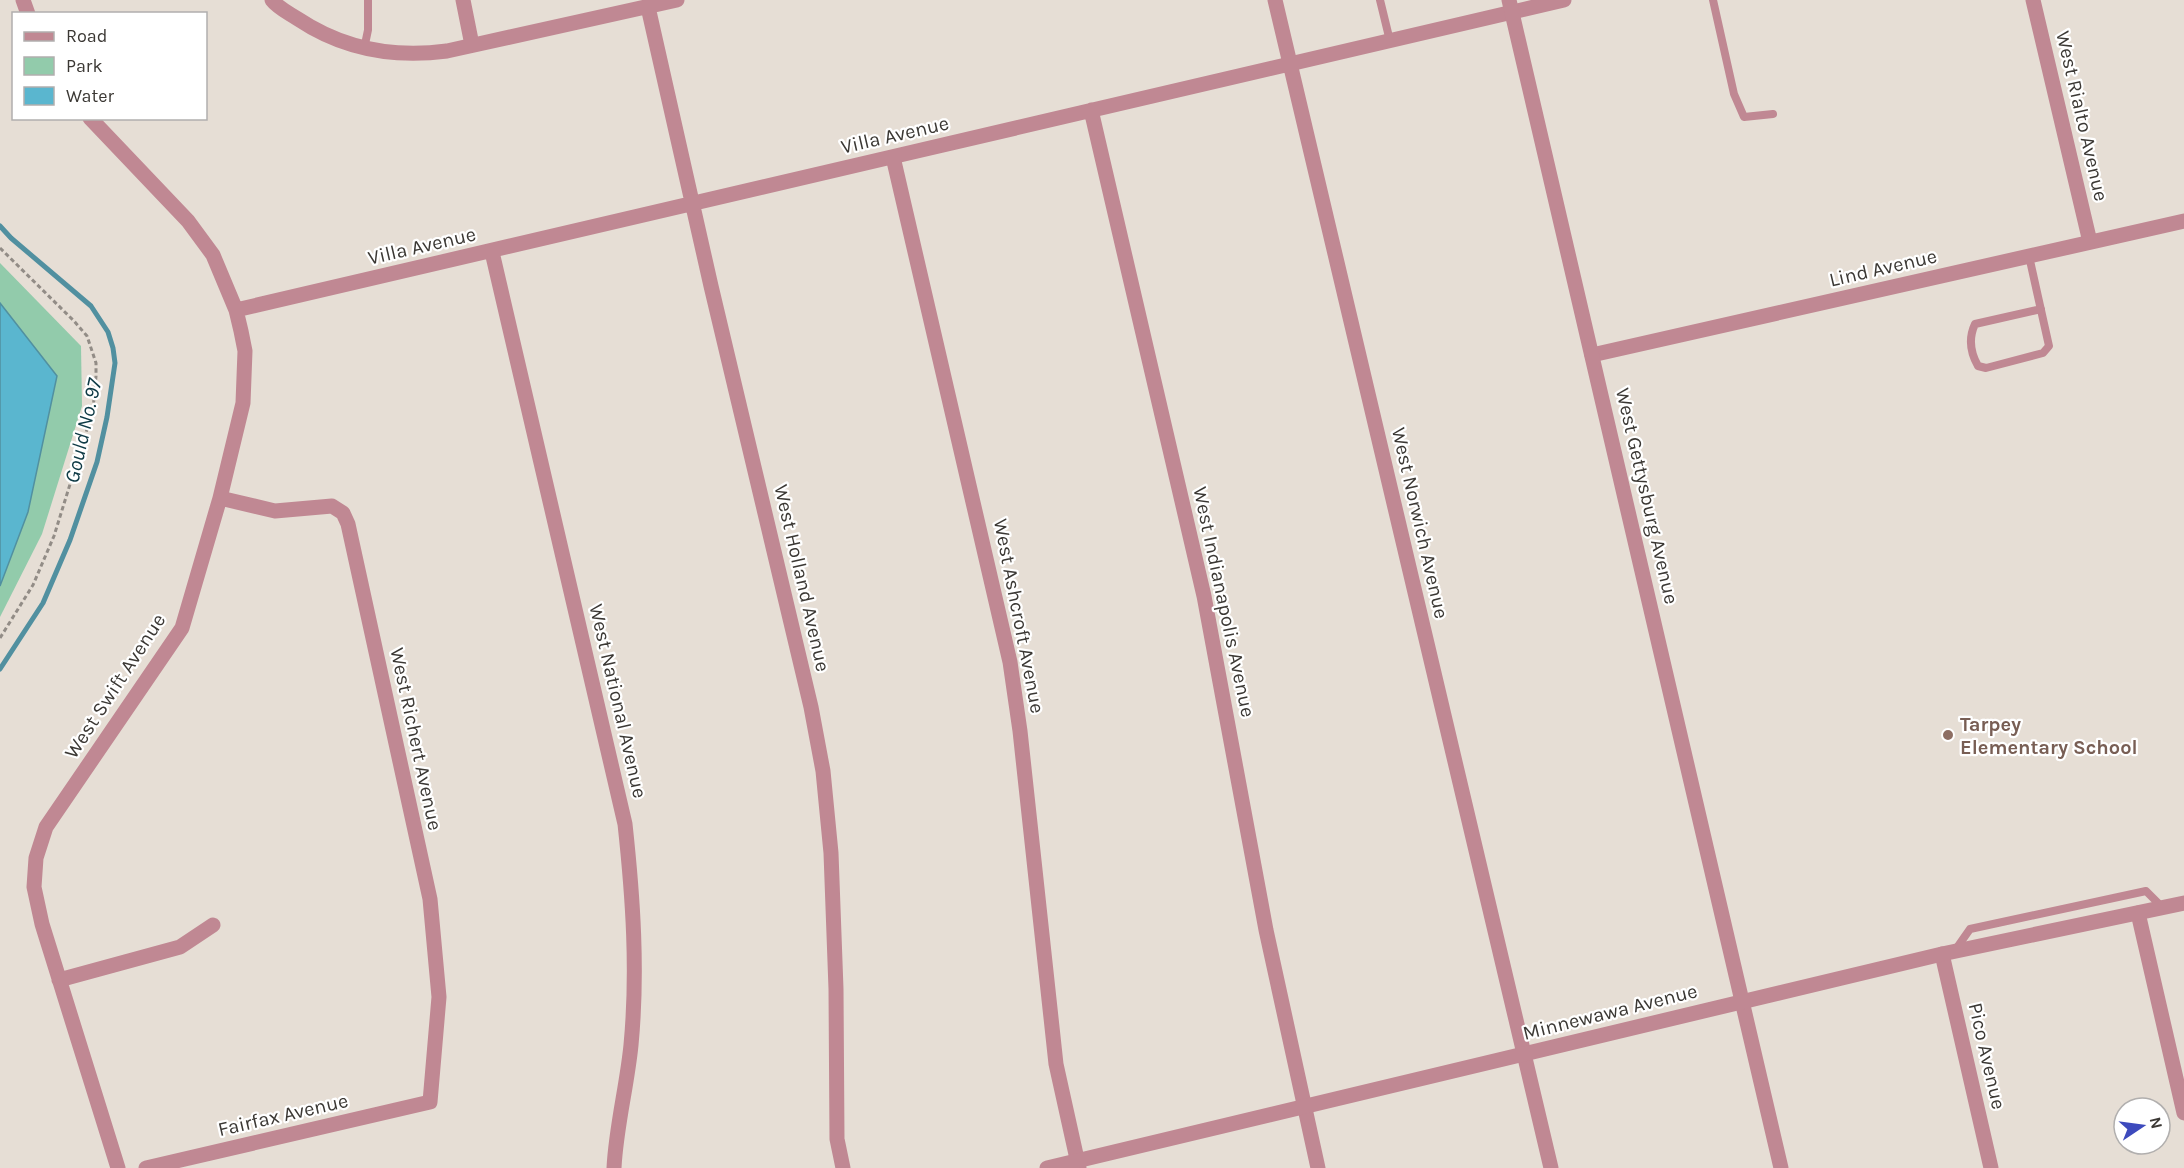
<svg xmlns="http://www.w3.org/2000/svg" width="2184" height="1168" font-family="Karla,sans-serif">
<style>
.green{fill:#92cbab}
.water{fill:#5ab6cf;stroke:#5190a0;stroke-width:1.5}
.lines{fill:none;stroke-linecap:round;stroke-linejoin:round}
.stream{stroke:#5190a0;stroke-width:5}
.path{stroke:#928c86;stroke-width:3;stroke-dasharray:4.5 3;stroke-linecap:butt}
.service{stroke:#c08893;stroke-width:8}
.minor{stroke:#c08893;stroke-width:15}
.tertiary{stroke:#c08893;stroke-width:15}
.education-dot{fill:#8d6e63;stroke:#fff;stroke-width:2}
.labels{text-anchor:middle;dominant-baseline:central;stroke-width:4.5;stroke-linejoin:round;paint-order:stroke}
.street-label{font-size:20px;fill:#3b3834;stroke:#fff}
.education-label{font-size:20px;font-weight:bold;fill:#785e54;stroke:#fff;text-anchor:start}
.water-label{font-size:21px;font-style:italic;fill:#0e3a45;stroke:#fff}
</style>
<rect width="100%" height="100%" fill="#e6ded5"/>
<path class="green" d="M0,263L81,346L82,406L42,534L0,617Z"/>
<path class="water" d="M0,303L57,376L28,512L0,586Z"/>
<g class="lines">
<path class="stream" d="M0,226L11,238L91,306L108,332L113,348L115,363L107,417L97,462L70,540L43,603L0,669"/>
<path class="path" d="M0,248L74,321L87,336L96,363V376L93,410L54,536L33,585L0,638"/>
<path class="service" d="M1380,0L1390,41
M1713,0L1734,94L1744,117L1773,114
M364,49L368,30V0
M2029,256L2049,346L2043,353L1986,368L1978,366C1970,352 1968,339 1975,324L2041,309
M1956,949L1970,929L2146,891L2162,907"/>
<path class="minor" d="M23,0L28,14
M272,0C278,8 289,13 298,19C343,49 394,58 447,51L677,0
M463,0L472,45
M1275,0L1551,1168
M2033,0L2090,242
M648,7L711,286L811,707L823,771L831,853L836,989L837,1139L843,1168
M1091,110L1204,596L1266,930L1318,1168
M90,118L188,221L213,255L236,310L241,331L245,351L243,403L220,498L182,628L46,827L36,858L34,887L42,924L118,1168
M893,157L1010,662L1020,731L1056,1064L1079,1168
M492,252L625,824C633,898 638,971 631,1045C627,1086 616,1127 614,1168
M236,310C679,209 1121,101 1564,0
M1592,355L2184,221
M2138,913L2184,1113
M1942,954L1991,1168
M59,980L180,947L213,925
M1742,1001L1781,1168
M146,1168L430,1102L439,997L430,899L348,524L343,513L332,506L275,511L220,498"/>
<path class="tertiary" d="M1509,0L1742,1001
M1047,1168L1942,954L2184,903"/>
</g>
<circle class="education-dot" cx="1948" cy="735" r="6"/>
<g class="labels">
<g class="street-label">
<text transform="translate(2082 116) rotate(77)">West Rialto Avenue</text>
<text transform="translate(895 135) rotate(-13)">Villa Avenue</text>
<text transform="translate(422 246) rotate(-13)">Villa Avenue</text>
<text transform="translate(1883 268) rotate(-13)">Lind Avenue</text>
<text transform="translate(1647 496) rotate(77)">West Gettysburg Avenue</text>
<text transform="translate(1420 523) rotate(77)">West Norwich Avenue</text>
<text transform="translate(802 578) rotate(77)">West Holland Avenue</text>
<text transform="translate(1224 602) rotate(78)">West Indianapolis Avenue</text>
<text transform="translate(1019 616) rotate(79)">West Ashcroft Avenue</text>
<text transform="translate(115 686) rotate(-57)">West Swift Avenue</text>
<text transform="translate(618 701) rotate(77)">West National Avenue</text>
<text transform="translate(416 739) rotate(78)">West Richert Avenue</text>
<text transform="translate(1610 1012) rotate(-14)">Minnewawa Avenue</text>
<text transform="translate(1987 1056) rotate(77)">Pico Avenue</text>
<text transform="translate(283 1115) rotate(-13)">Fairfax Avenue</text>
</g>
<g class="education-label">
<text x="1960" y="724">Tarpey<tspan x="1960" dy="23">Elementary School</tspan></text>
</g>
<g class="water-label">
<text transform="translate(83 431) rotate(-77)">Gould No. 97</text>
</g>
</g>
<rect x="12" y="12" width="195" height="108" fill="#ffffff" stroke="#b1afae" stroke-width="1.5"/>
<rect x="24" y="32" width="30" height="9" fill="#c08893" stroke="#b1afae" stroke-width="1.5"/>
<text x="66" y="42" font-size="18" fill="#3b3834">Road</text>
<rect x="24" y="57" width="30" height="18" fill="#92cbab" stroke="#b1afae" stroke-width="1.5"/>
<text x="66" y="72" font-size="18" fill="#3b3834">Park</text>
<rect x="24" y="87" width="30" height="18" fill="#5ab6cf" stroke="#b1afae" stroke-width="1.5"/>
<text x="66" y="102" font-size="18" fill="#3b3834">Water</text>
<g transform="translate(2142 1126) rotate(77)"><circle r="28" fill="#ffffff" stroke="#b1afae" stroke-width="1.5"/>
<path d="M0-4.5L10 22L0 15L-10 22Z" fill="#3d4abd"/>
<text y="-9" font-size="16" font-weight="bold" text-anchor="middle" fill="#3b3834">N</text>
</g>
</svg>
